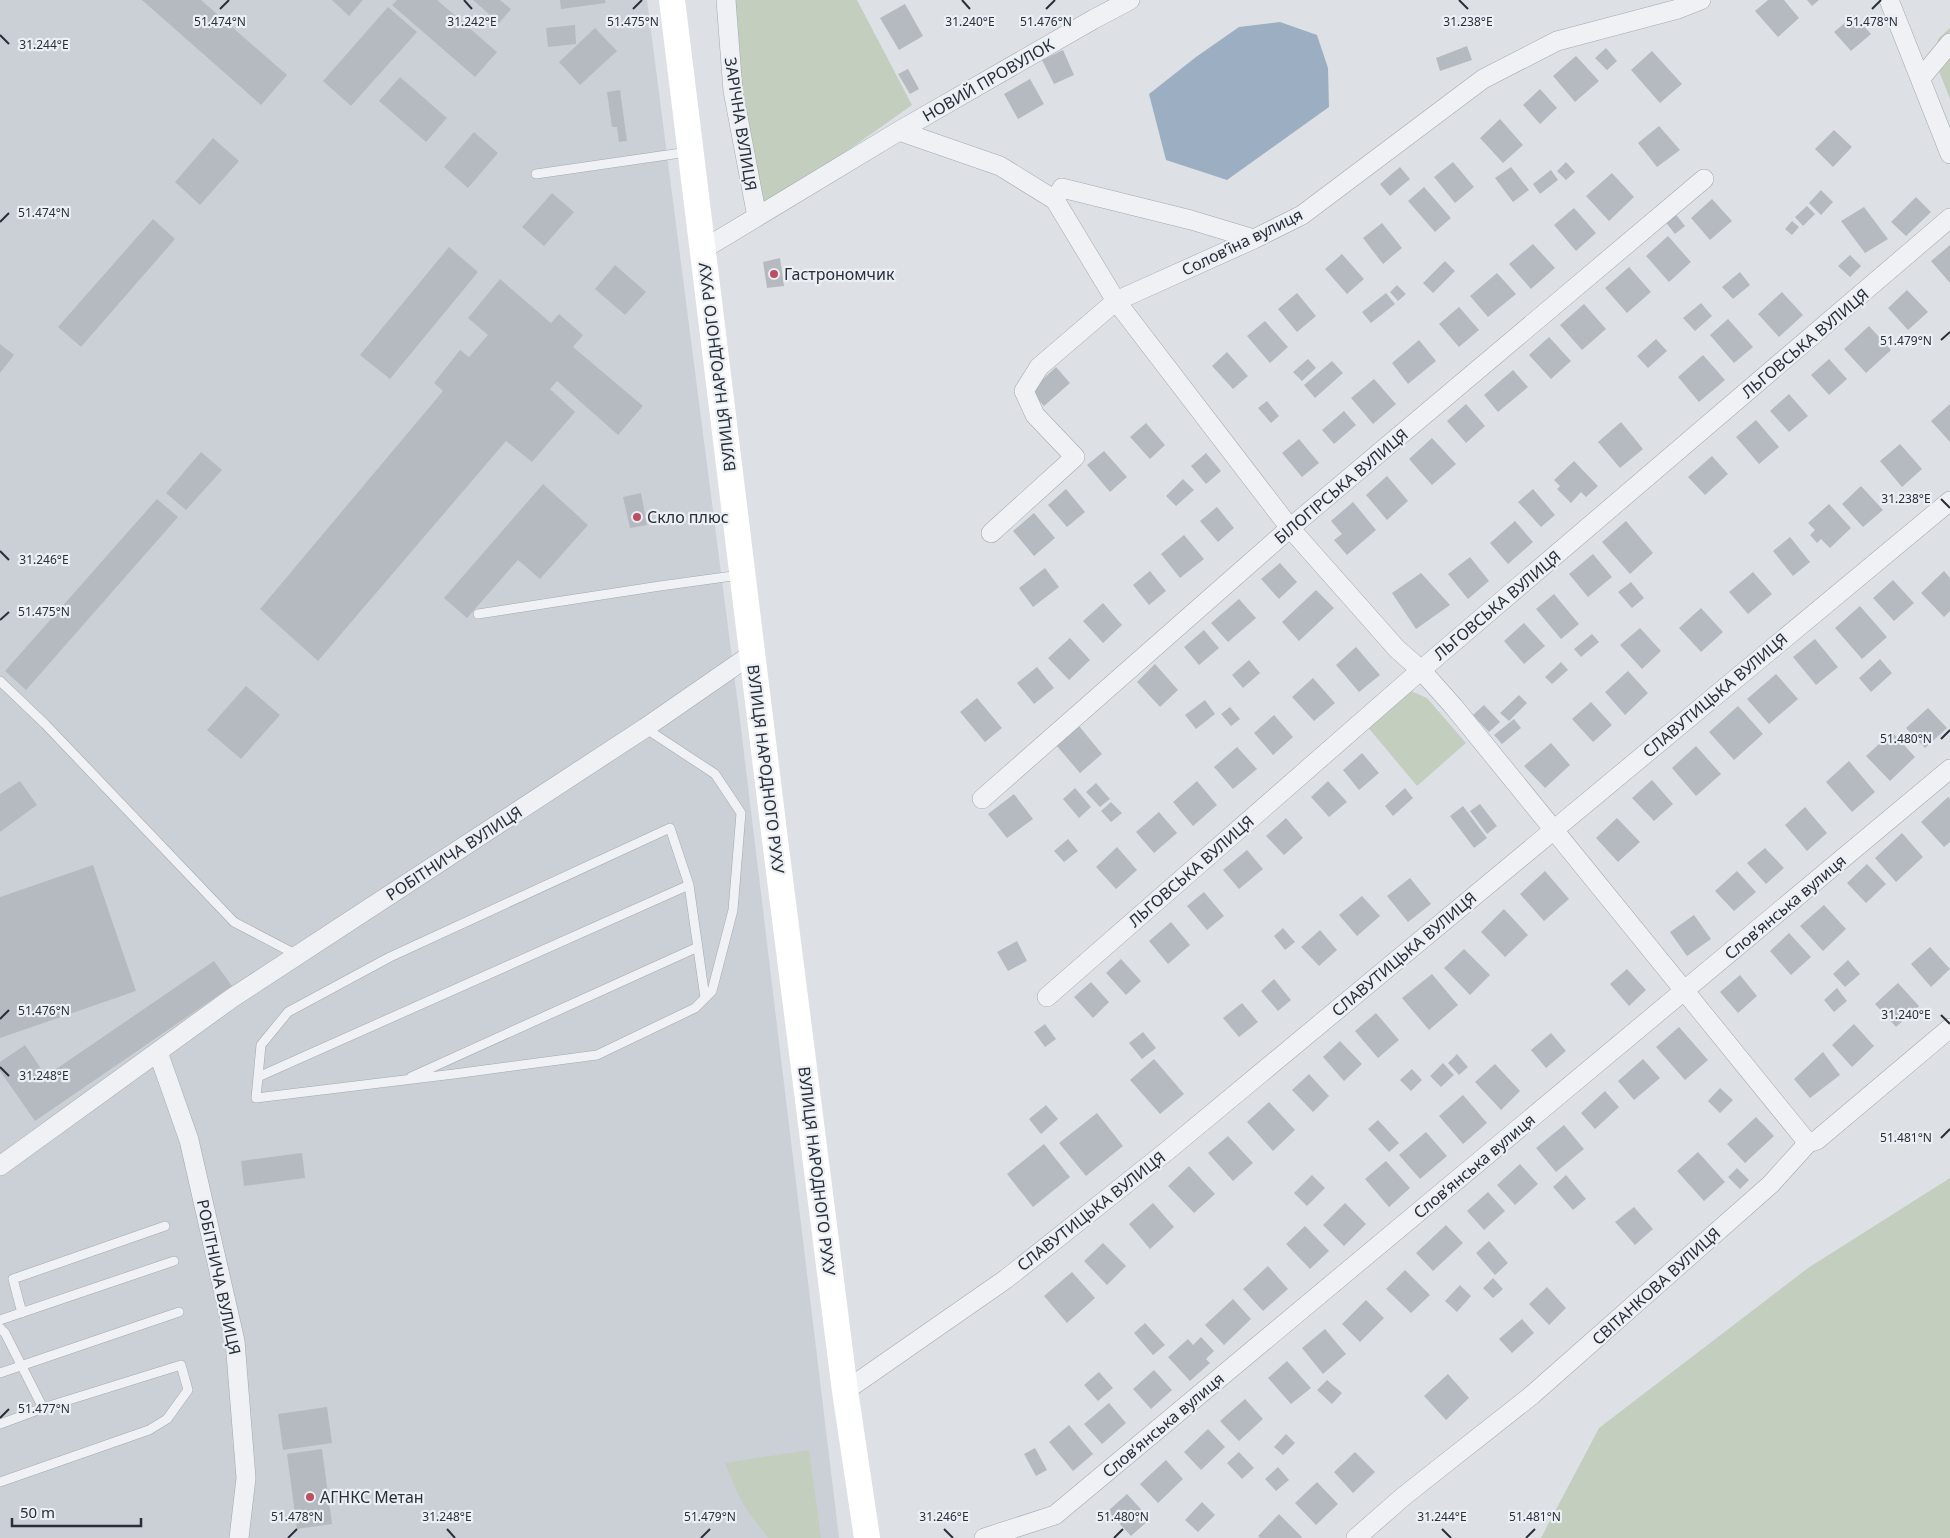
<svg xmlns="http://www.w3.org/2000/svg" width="1950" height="1538" font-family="'Noto Sans',sans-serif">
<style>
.built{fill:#cbd0d6}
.green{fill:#c3cebf}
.water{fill:#9cafc2}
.building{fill:#b5bac1}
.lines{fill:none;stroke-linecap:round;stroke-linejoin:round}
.lane-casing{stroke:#a3a8ae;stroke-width:10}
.street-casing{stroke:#a3a8ae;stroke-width:20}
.lane{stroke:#eff1f4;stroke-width:9}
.street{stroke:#eff1f4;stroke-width:19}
.secondary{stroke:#fff;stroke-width:26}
.ticks{fill:none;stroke:#282f3a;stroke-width:2}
.poi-dot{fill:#be4e62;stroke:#eceff3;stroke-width:2}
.labels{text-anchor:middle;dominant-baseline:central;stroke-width:4.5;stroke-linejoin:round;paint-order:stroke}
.street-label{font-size:16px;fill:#282f3a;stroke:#eceff3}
.poi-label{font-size:16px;fill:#282f3a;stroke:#eceff3;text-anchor:start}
.ticks-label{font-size:12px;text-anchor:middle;fill:#282f3a;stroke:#eceff3;stroke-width:4.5;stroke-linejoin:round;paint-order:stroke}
</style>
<rect width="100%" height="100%" fill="#dde1e5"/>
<path class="built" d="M0,0H647L740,720L839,1538H0Z"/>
<path class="green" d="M733,0H857L912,105L796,187L760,204L738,64Z
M1950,28V99L1935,61L1938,39Z
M1411,691L1427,698L1466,743L1417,786L1366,725Z
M1950,1178V1538H1541L1599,1428L1808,1268Z
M809,1450L821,1538H768L742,1503L725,1463Z"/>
<path class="water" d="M1280,22L1317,35L1328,68L1329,107L1227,180L1166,160L1149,94L1196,57L1239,27Z"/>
<path class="building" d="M142,0H201L287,75L261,105Z
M332,0H363L349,16Z
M397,0H437L497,52L475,77L392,5Z
M473,0H500L511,9L499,23Z
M560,0H605L606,3L561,9Z
M1768,0H1784L1799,18L1778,37L1755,11Z
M1807,0H1819L1812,6Z
M905,4L923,36L899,50L880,18Z
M388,7L417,32L351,106L323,81Z
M1854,15L1871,34L1851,51L1834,32Z
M575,25L576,44L548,47L546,28Z
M595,28L617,51L580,85L559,62Z
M1467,46L1472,60L1440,71L1436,58Z
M1606,48L1617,61L1607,70L1595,58Z
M1063,50L1074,75L1054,84L1042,60Z
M1652,51L1682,84L1660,103L1631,70Z
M1576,56L1599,81L1575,102L1553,76Z
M908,69L919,89L910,94L898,74Z
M400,77L447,118L426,142L379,101Z
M1030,79L1044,104L1018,119L1004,94Z
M1540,89L1557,108L1540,124L1523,105Z
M620,90L627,141L619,142L617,127H612L607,92Z
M1500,119L1523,145L1503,163L1480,138Z
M1659,126L1680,150L1657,167L1638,143Z
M1834,130L1852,147L1833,167L1815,149Z
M474,132L498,153L468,188L444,167Z
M213,138L239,161L200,205L175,182Z
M1453,162L1474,187L1455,203L1434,177Z
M1566,162L1575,172L1566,180L1557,171Z
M1400,167L1410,179L1390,196L1380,184Z
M1511,167L1529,190L1513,202L1495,178Z
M1551,170L1558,180L1540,194L1533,184Z
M1612,173L1634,197L1609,221L1586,196Z
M1424,187L1451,218L1435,232L1408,201Z
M1821,190L1833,202L1821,215L1809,203Z
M552,193L574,212L544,246L522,227Z
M1916,197L1931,212L1906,236L1891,222Z
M1712,199L1732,221L1710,240L1691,218Z
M1807,206L1815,214L1803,226L1795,217Z
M1864,207L1888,239L1865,253L1841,221Z
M1574,208L1596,233L1576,251L1554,225Z
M1674,212L1685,226L1675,234L1664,220Z
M153,219L175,239L81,347L58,327Z
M1792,221L1799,227L1792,235L1785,229Z
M1382,223L1402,248L1383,264L1363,238Z
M1668,236L1691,262L1669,282L1646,256Z
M1533,244L1555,268L1531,289L1509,264Z
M1950,245V283L1931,261Z
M449,247L478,272L390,379L360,355Z
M1342,254L1364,279L1347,294L1325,269Z
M1850,255L1861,266L1850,277L1838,266Z
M780,258L784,286L767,288L763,262Z
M1445,261L1455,271L1433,293L1423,283Z
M615,265L646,292L625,315L595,289Z
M1629,267L1651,292L1627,313L1605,288Z
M1740,272L1750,285L1733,299L1722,287Z
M1497,273L1516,294L1488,317L1470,296Z
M500,279L551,323L559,314L583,335L573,347L643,406L618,435L557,381L550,389L575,412L532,462L506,441L318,661L260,609L443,391L434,383L460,350L469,357L488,335L468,318Z
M1397,285L1406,294L1398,301L1390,292Z
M1907,290L1928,312L1908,330L1888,308Z
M1782,292L1803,315L1779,337L1758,314Z
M1297,293L1316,316L1297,332L1278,309Z
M1386,293L1395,304L1371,323L1362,312Z
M1701,303L1712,316L1695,331L1683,318Z
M1584,304L1606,329L1582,350L1560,325Z
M1459,307L1479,330L1459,347L1439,324Z
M1728,319L1753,347L1734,363L1710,335Z
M1265,321L1288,347L1270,363L1247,336Z
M1869,326L1891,350L1866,373L1844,349Z
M1549,337L1571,361L1551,379L1529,355Z
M1656,339L1667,351L1648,368L1637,356Z
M1419,340L1436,361L1408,384L1392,363Z
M0,344L14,355L0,373Z
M1227,352L1248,376L1233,389L1212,366Z
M1703,355L1725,380L1699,402L1678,377Z
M1308,359L1316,368L1302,381L1293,372Z
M1829,359L1847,379L1829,395L1811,375Z
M1332,361L1343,373L1315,398L1304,385Z
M1056,367L1070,383L1044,406L1030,391Z
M1513,370L1528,387L1498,412L1484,395Z
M1374,379L1396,404L1373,424L1351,398Z
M1789,394L1808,416L1789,432L1770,411Z
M1267,401L1279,416L1271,423L1258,408Z
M1466,404L1485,426L1466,443L1447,421Z
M1950,404V442L1931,421Z
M1344,411L1356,425L1334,444L1322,430Z
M1756,420L1779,447L1759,464L1736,437Z
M1621,422L1643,449L1620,468L1598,442Z
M1146,423L1165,445L1150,459L1130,437Z
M1432,438L1456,464L1432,485L1409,459Z
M1299,439L1319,463L1302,477L1282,453Z
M1900,444L1922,469L1902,487L1880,461Z
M1104,451L1127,477L1110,492L1087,465Z
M201,452L222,470L186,510L166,493Z
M1206,453L1221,471L1206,484L1191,466Z
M1712,456L1728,474L1705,495L1688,477Z
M1574,461L1598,486L1586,497L1581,492L1571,503L1557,489L1560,486L1554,480Z
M1387,476L1408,501L1387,520L1366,495Z
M1183,479L1194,490L1176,506L1166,496Z
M543,484L588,525L540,579L518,560L467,618L444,598Z
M1861,486L1883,510L1863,527L1842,504Z
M1066,489L1085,512L1067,527L1048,505Z
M1533,489L1555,515L1541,527L1518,502Z
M641,493L647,525L630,528L623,497Z
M157,499L178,517L26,690L5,671Z
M1353,502L1376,530L1347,555L1334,540L1342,534L1331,521Z
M1829,504L1851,528L1830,548L1821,539L1817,543L1810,535L1815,530L1808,523Z
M1217,507L1234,528L1218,542L1200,521Z
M1034,513L1055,538L1034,556L1013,531Z
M1515,521L1533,542L1508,564L1490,543Z
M1626,521L1653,553L1630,574L1602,542Z
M1184,535L1204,559L1180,578L1161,554Z
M1790,537L1810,562L1793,576L1773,551Z
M1593,554L1612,577L1588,597L1569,574Z
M1470,557L1489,581L1468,599L1448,574Z
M1280,563L1297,582L1279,599L1261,579Z
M1045,568L1059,587L1033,607L1019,588Z
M1150,571L1166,591L1149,605L1133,585Z
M1944,571L1950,578V611L1944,617L1921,593Z
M1753,572L1772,594L1748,614L1729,592Z
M1421,573L1450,605L1416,629L1392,593Z
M1893,580L1914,603L1894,621L1873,598Z
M1631,582L1644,598L1632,608L1618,592Z
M1316,590L1334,608L1299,641L1282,622Z
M1554,594L1579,624L1561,639L1536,609Z
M1239,599L1256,618L1228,642L1211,623Z
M1103,603L1122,625L1103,643L1083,621Z
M1860,606L1887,637L1862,659L1835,628Z
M1701,608L1723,632L1701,652L1679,628Z
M1524,623L1545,646L1524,664L1504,641Z
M1640,628L1661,651L1642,669L1620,645Z
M1204,630L1219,648L1199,665L1184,647Z
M1592,634L1599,642L1581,657L1574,649Z
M1070,638L1090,660L1069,680L1048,658Z
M1815,639L1838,667L1816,685L1793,657Z
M1356,647L1380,675L1359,692L1336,665Z
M1880,659L1892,673L1871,692L1859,678Z
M1249,660L1260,673L1243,688L1232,675Z
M1561,662L1568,670L1552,684L1545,677Z
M1155,664L1178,690L1160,707L1137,682Z
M1037,667L1054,688L1034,704L1017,683Z
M1628,671L1648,693L1625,715L1605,692Z
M1776,674L1798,699L1769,724L1747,699Z
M1313,678L1335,703L1314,721L1292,697Z
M246,686L280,715L241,759L207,730Z
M1519,695L1527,703L1509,721L1500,713Z
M977,698L1002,728L985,742L960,712Z
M1205,700L1215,714L1196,729L1185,715Z
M1591,702L1612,725L1593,742L1572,719Z
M1484,705L1500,722L1489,732L1473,715Z
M1738,706L1763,734L1734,760L1709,732Z
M1230,707L1240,719L1231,726L1221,714Z
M1928,708L1947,728L1925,748L1906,728Z
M1274,715L1293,737L1273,755L1254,733Z
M1514,719L1521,728L1502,744L1494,735Z
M1079,726L1102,754L1080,773L1056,745Z
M1892,732L1915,757L1890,781L1866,756Z
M1551,743L1570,765L1545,788L1524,766Z
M1696,746L1721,774L1696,796L1672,768Z
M1237,747L1257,769L1233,789L1214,767Z
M1362,753L1379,773L1359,790L1343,770Z
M1849,761L1875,792L1852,812L1826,782Z
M1652,780L1673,804L1654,821L1632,798Z
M20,781L37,805L0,832V794Z
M1197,781L1217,805L1193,826L1173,802Z
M1328,781L1347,802L1329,817L1311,797Z
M1096,783L1110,799L1100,807L1086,792Z
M1075,788L1091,807L1079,818L1063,799Z
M1405,788L1413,798L1393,816L1385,806Z
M1014,794L1033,819L1007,838L988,814Z
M1948,797L1950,799V842L1944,847L1921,822Z
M1111,802L1122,813L1111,822L1101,811Z
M1480,804L1497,826L1487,834L1470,811Z
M1463,806L1487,838L1474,848L1450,816Z
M1805,807L1827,833L1807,851L1785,825Z
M1159,812L1177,833L1154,853L1136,832Z
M1286,818L1303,838L1284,855L1266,836Z
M1617,818L1640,842L1618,862L1596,838Z
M1902,833L1923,857L1896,882L1875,858Z
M1068,839L1078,851L1064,862L1054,851Z
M1117,847L1137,870L1116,889L1096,867Z
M1765,848L1784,868L1766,884L1747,863Z
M1247,850L1263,869L1239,889L1223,870Z
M1867,864L1886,884L1866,903L1847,883Z
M93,865L136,991L0,1038V897Z
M1545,871L1569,899L1544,921L1520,894Z
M1737,871L1756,892L1734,911L1715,891Z
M1410,878L1431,904L1408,922L1387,896Z
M1204,892L1224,916L1207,930L1187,906Z
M1362,896L1380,916L1357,936L1339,915Z
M1824,905L1846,929L1823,951L1800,926Z
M1504,909L1528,935L1505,957L1481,932Z
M1694,915L1711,939L1687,956L1670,932Z
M1171,922L1190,945L1168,964L1149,941Z
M1283,928L1295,942L1285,950L1274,936Z
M1320,930L1337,950L1319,966L1301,947Z
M1789,933L1811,957L1791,975L1770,951Z
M1017,941L1027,961L1008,971L997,952Z
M1930,947L1950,969L1931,987L1911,964Z
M1464,949L1490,975L1470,995L1444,968Z
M1121,959L1141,981L1126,995L1106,973Z
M1848,960L1860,974L1845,987L1833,974Z
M214,961L232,986L35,1121L0,1071V1062L25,1045L46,1076Z
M1627,969L1646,990L1629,1006L1610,984Z
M1432,974L1458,1005L1429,1030L1402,998Z
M1740,975L1757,996L1738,1013L1720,992Z
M1274,979L1291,1000L1278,1011L1261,991Z
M1091,982L1109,1002L1093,1018L1074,997Z
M1898,983L1919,1006L1896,1027L1875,1004Z
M1837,988L1847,1001L1834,1012L1824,1000Z
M1242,1003L1258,1022L1239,1037L1223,1018Z
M1376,1013L1399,1040L1378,1058L1355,1031Z
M1045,1024L1056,1039L1045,1047L1034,1032Z
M1854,1024L1874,1046L1852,1067L1832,1045Z
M1679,1027L1708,1060L1685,1080L1656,1047Z
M1143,1032L1156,1048L1142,1059L1129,1043Z
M1551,1033L1566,1051L1546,1068L1531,1050Z
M1340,1041L1362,1064L1344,1081L1323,1057Z
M1823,1052L1840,1075L1810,1098L1794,1079Z
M1457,1054L1468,1067L1459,1075L1448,1063Z
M1154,1059L1184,1094L1160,1114L1130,1080Z
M1643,1059L1660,1078L1634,1100L1618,1081Z
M1443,1063L1454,1075L1441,1087L1430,1076Z
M1495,1064L1520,1091L1501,1110L1475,1082Z
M1412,1069L1422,1080L1411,1091L1400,1080Z
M1309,1074L1329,1096L1313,1112L1292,1090Z
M1720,1088L1733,1100L1720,1113L1708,1101Z
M1605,1091L1619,1107L1595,1129L1581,1113Z
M1463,1095L1487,1123L1463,1144L1439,1116Z
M1269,1102L1295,1130L1273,1151L1247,1122Z
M1046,1105L1058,1119L1041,1134L1029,1119Z
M1097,1113L1123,1146L1086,1176L1059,1143Z
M1756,1117L1774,1136L1745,1163L1727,1144Z
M1378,1120L1399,1143L1389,1152L1368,1129Z
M1564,1125L1584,1149L1556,1172L1536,1148Z
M1426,1132L1447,1156L1420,1179L1399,1155Z
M1228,1136L1253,1163L1233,1181L1208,1153Z
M1044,1144L1070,1177L1033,1207L1007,1174Z
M1698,1152L1725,1182L1704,1201L1677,1171Z
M302,1153L305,1178L244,1186L241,1161Z
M1386,1161L1410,1188L1389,1207L1365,1179Z
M1520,1164L1538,1184L1515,1205L1497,1185Z
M1189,1166L1215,1194L1194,1213L1168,1186Z
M1737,1168L1749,1180L1740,1189L1728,1177Z
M1312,1175L1325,1188L1307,1206L1294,1193Z
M1566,1175L1586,1199L1573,1210L1553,1187Z
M1488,1192L1505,1211L1484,1230L1467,1211Z
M1153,1203L1174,1227L1150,1249L1129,1224Z
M1345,1203L1366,1224L1344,1246L1323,1225Z
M1634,1207L1653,1229L1635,1245L1615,1222Z
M1446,1225L1463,1243L1433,1271L1416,1253Z
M1305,1226L1329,1251L1310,1269L1286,1244Z
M1489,1241L1508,1263L1495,1275L1476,1253Z
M1103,1243L1126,1266L1107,1285L1084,1261Z
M1268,1266L1288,1289L1263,1311L1243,1289Z
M1405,1270L1430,1295L1411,1313L1386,1289Z
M1072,1272L1095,1298L1067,1323L1044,1296Z
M1493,1278L1503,1289L1493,1298L1483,1288Z
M1460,1285L1471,1296L1457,1312L1445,1301Z
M1547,1287L1566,1308L1549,1325L1529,1304Z
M1233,1299L1251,1319L1224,1345L1205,1325Z
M1366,1300L1384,1318L1360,1342L1342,1324Z
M1522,1319L1534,1333L1512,1353L1499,1339Z
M1145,1323L1165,1345L1153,1355L1134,1333Z
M1325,1329L1346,1354L1323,1374L1302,1348Z
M1201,1337L1214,1351L1206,1359L1210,1363L1190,1381L1168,1357L1188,1339L1193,1345Z
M1287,1361L1311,1388L1291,1404L1268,1378Z
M1154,1370L1172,1390L1151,1409L1133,1389Z
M1099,1372L1113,1388L1098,1401L1084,1385Z
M1448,1374L1469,1398L1446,1420L1424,1396Z
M1327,1380L1342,1393L1332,1404L1317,1390Z
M1245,1399L1263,1419L1239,1441L1220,1421Z
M1109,1403L1126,1423L1102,1444L1084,1424Z
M327,1407L332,1443L283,1450L278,1414Z
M1069,1425L1093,1454L1073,1471L1049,1442Z
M1208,1429L1225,1447L1201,1470L1184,1452Z
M1286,1434L1295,1443L1283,1455L1274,1447Z
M1035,1448L1047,1470L1036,1476L1024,1454Z
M322,1449L332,1524L297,1529L287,1454Z
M1239,1452L1254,1468L1242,1479L1227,1463Z
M1355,1452L1375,1472L1353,1493L1334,1472Z
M1166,1460L1183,1479L1158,1503L1140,1484Z
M1278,1467L1289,1480L1276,1491L1265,1479Z
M1317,1482L1338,1504L1316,1525L1295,1503Z
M1127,1494L1150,1519L1131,1536L1108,1511Z
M1202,1502L1215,1515L1198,1532L1185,1520Z
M1279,1514L1302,1537L1301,1538H1260L1258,1536Z"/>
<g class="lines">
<defs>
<path id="lane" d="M536,174L688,152
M478,614L660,586L740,575
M0,681L45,724L234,922L297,955
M645,728L715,774L741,813L733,910L712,991L695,1008L597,1055L454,1074L256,1098L261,1045L288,1012L390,957L670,828L689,885L705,998
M258,1077L689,885
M411,1077L698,947
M22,1313L13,1279L165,1226
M0,1320L174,1261
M0,1328L5,1333L43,1408L181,1365L188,1390L167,1419L149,1430L0,1482
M0,1373L179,1312
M0,1424L43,1408"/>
<path id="street" d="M726,0L733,91L757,217
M1889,0L1950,154
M1921,78L1950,43
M899,131L1000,166L1055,200L1116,301L1290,528L1397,649L1421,670L1454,707L1808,1143
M1055,200L1062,188L1191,220L1254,239
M702,250L899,131L1094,19L1130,0
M991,533L1075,457L1035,415L1024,391L1039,367L1116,301L1254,239L1302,215L1483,79L1557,41L1678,9L1701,0
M982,799L1290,528L1704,179
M1047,997L1421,670L1950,218
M158,1052L189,1140L235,1341L246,1478L239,1538
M0,1166L232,998L645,728L752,654
M845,1391L1006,1279L1167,1151L1950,501
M984,1538L1055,1515L1950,769
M1356,1538L1404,1496L1532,1395L1771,1184L1808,1143L1817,1140L1950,1028"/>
</defs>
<use href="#lane" class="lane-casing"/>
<use href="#street" class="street-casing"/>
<use href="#lane" class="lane"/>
<use href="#street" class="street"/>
<path class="secondary" d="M672,0L776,848L845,1391L867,1538"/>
</g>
<path class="ticks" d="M464,0L472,9M962,0L970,9M1459,0L1468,9M220,9L229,0M633,9L642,0M1046,9L1055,0M1872,9L1881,0M0,35L9,44M0,222L9,213M1941,340L1950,332M1941,499L1950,508M0,551L9,560M0,620L9,612M1941,739L1950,730M1941,1015L1950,1024M0,1019L9,1010M0,1067L9,1076M1941,1138L1950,1129M0,1418L9,1409M447,1529L455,1538M944,1529L953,1538M1442,1529L1451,1538M288,1538L297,1529M701,1538L710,1529M1114,1538L1123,1529M1526,1538L1535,1529"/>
<g class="poi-dot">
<circle cx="774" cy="274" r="5"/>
<circle cx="637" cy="517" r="5"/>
<circle cx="310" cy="1497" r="5"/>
</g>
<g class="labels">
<g class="street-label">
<text transform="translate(988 80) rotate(-30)">НОВИЙ ПРОВУЛОК</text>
<text transform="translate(741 124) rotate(81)">ЗАРІЧНА ВУЛИЦЯ</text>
<text transform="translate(1242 242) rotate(-26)">Соловʼїна вулиця</text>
<text transform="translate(1805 343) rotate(-40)">ЛЬГОВСЬКА ВУЛИЦЯ</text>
<text transform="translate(717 367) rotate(-97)">ВУЛИЦЯ НАРОДНОГО РУХУ</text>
<text transform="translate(1341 486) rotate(-40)">БІЛОГІРСЬКА ВУЛИЦЯ</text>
<text transform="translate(1497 605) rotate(-40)">ЛЬГОВСЬКА ВУЛИЦЯ</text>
<text transform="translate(1715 695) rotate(-40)">СЛАВУТИЦЬКА ВУЛИЦЯ</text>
<text transform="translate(766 769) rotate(83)">ВУЛИЦЯ НАРОДНОГО РУХУ</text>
<text transform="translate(454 853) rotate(-33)">РОБІТНИЧА ВУЛИЦЯ</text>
<text transform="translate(1191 871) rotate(-41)">ЛЬГОВСЬКА ВУЛИЦЯ</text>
<text transform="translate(1785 907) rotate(-40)">Словʼянська вулиця</text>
<text transform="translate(1404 954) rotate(-40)">СЛАВУТИЦЬКА ВУЛИЦЯ</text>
<text transform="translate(1474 1166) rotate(-40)">Словʼянська вулиця</text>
<text transform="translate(817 1171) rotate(83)">ВУЛИЦЯ НАРОДНОГО РУХУ</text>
<text transform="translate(1091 1211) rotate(-38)">СЛАВУТИЦЬКА ВУЛИЦЯ</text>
<text transform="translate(219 1277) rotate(78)">РОБІТНИЧА ВУЛИЦЯ</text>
<text transform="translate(1656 1286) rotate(-42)">СВІТАНКОВА ВУЛИЦЯ</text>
<text transform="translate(1163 1425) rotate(-40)">Словʼянська вулиця</text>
</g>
<g class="poi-label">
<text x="784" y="274">Гастрономчик</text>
<text x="647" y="517">Скло плюс</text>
<text x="320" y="1497">АГНКС Метан</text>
</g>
</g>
<g class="ticks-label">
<text x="220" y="26">51.474°N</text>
<text x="633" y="26">51.475°N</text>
<text x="1046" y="26">51.476°N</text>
<text x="1872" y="26">51.478°N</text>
<text x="472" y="26">31.242°E</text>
<text x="970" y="26">31.240°E</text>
<text x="1468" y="26">31.238°E</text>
<text x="44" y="49">31.244°E</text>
<text x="44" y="217">51.474°N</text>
<text x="1906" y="345">51.479°N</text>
<text x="1906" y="503">31.238°E</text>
<text x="44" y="564">31.246°E</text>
<text x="44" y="616">51.475°N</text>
<text x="1906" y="743">51.480°N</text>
<text x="44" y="1015">51.476°N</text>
<text x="1906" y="1019">31.240°E</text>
<text x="44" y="1080">31.248°E</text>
<text x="1906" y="1142">51.481°N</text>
<text x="44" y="1413">51.477°N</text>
<text x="447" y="1521">31.248°E</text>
<text x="944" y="1521">31.246°E</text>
<text x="1442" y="1521">31.244°E</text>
<text x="297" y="1521">51.478°N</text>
<text x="710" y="1521">51.479°N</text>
<text x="1123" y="1521">51.480°N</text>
<text x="1535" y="1521">51.481°N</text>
</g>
<path d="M12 1518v8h129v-8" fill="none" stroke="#282f3a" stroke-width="2.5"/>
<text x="20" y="1518" font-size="15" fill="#282f3a" stroke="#eceff3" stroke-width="4" paint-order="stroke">50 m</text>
</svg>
